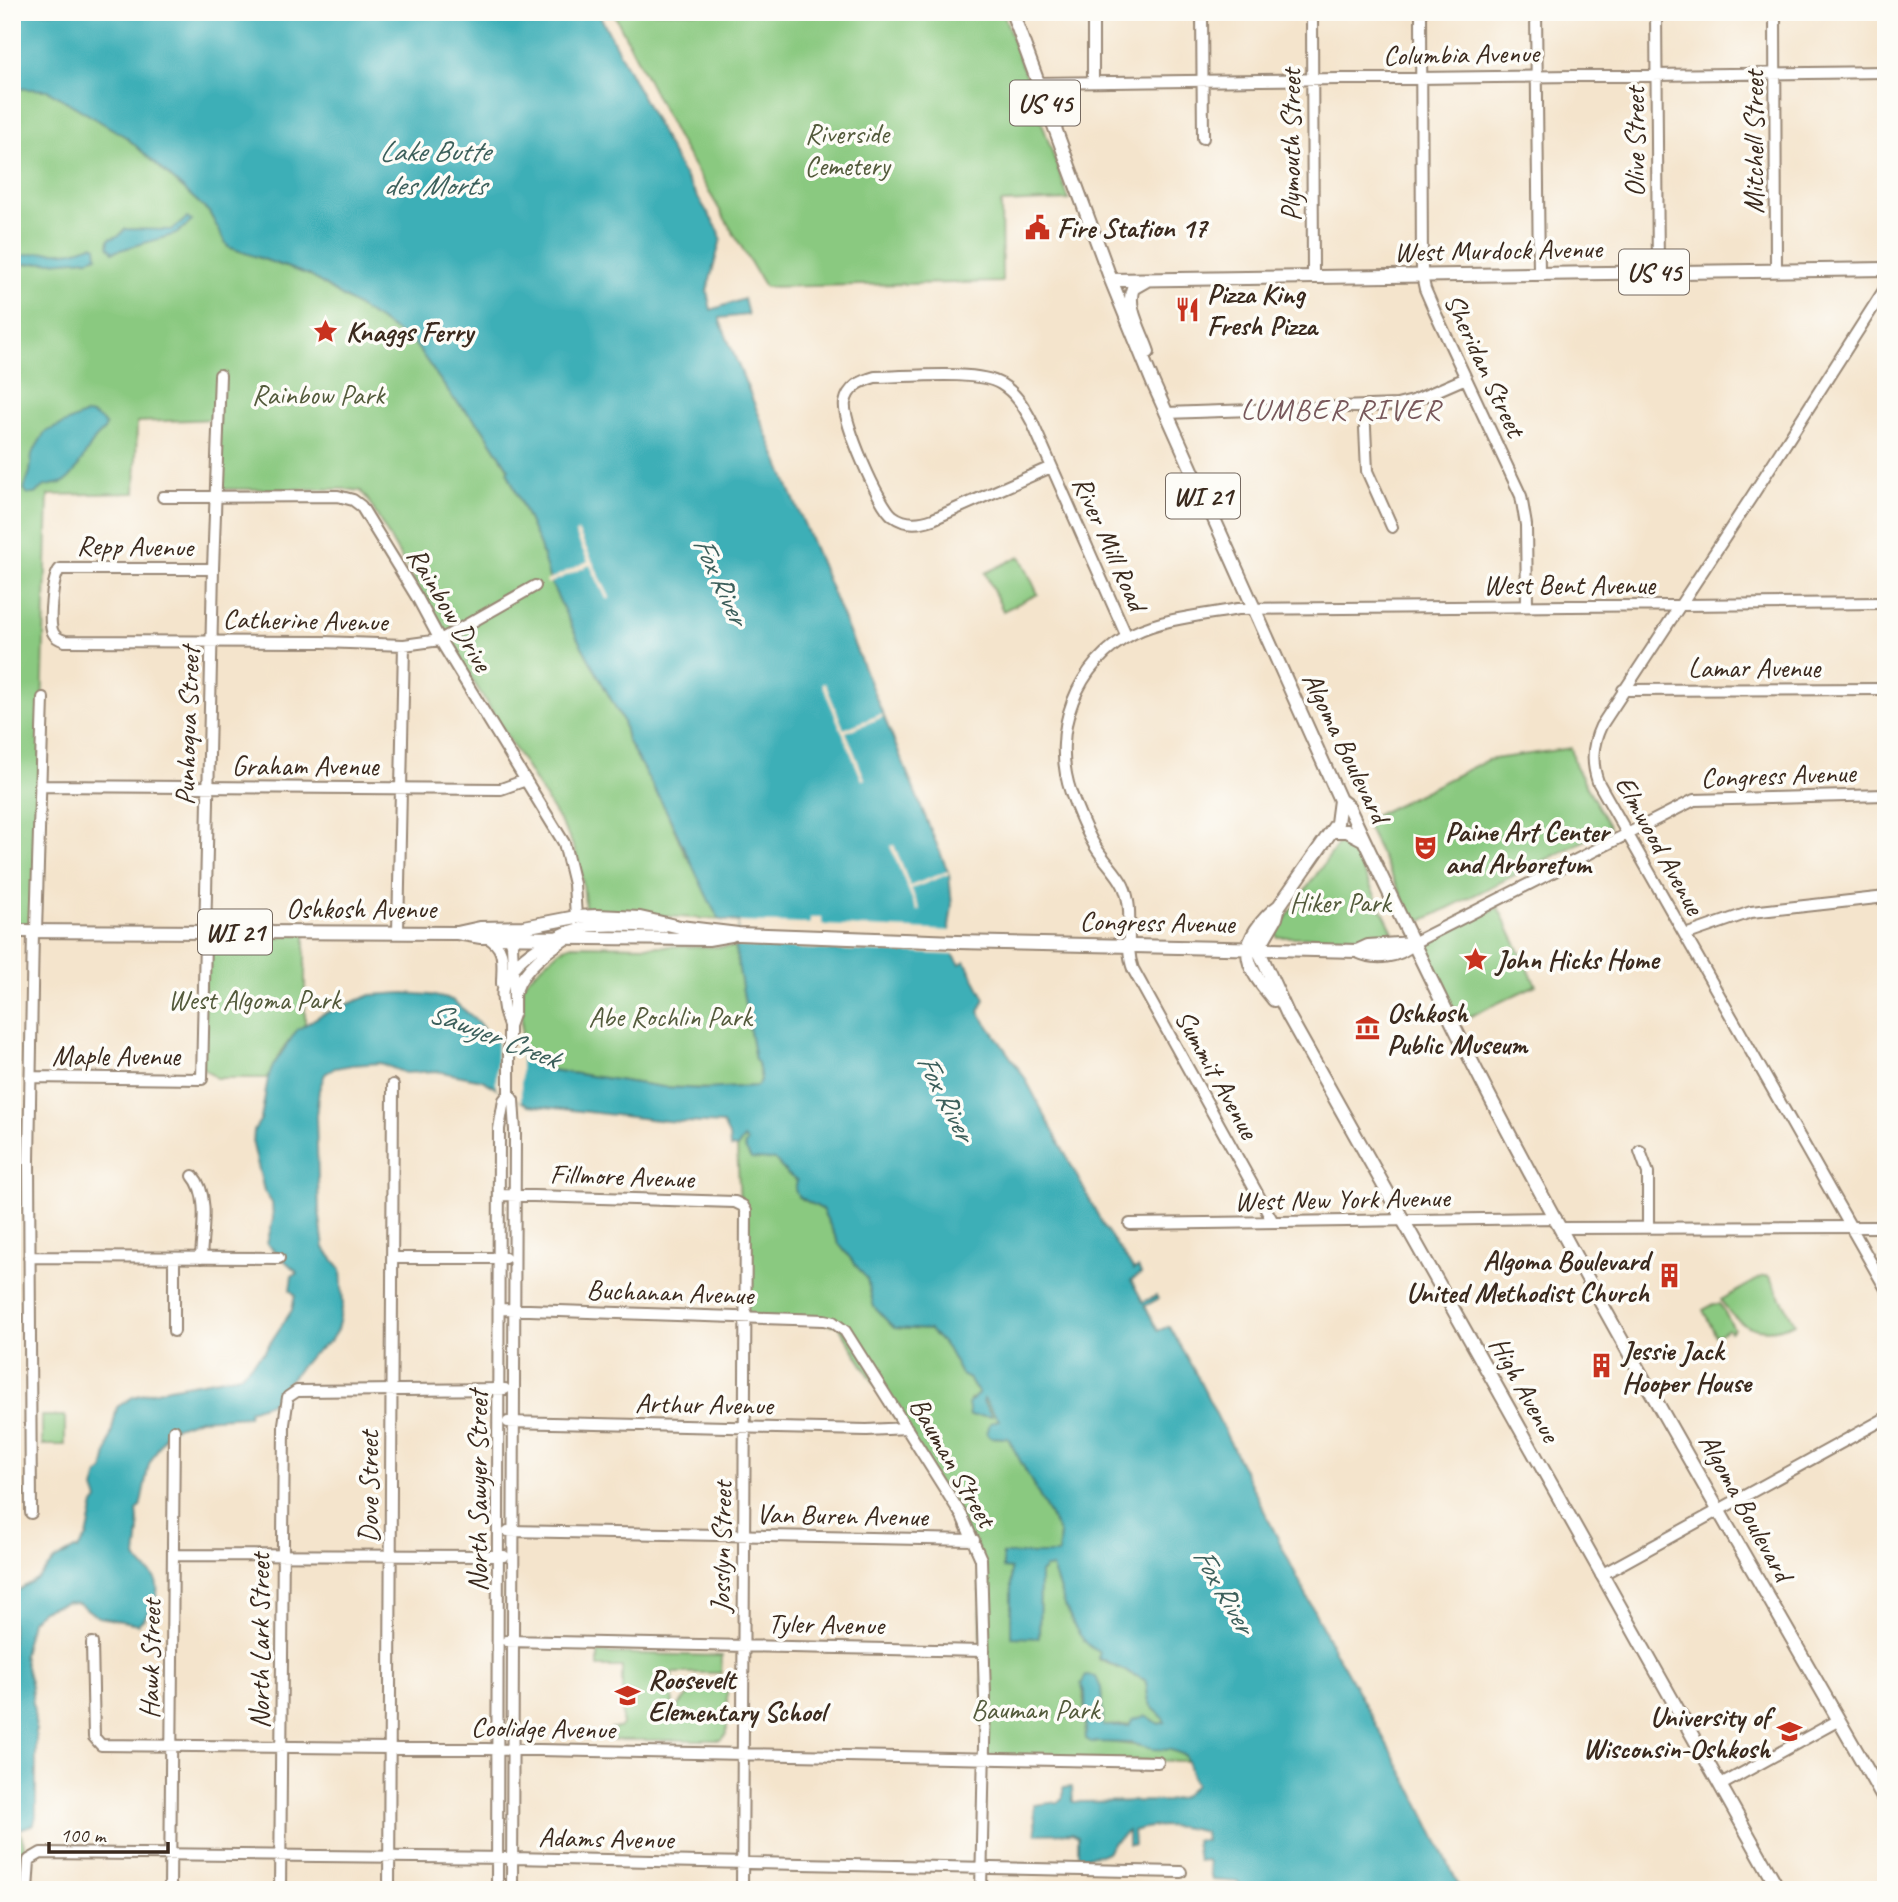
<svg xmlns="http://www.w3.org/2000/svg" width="1898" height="1902" font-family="Caveat,sans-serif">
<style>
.green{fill:#8ac980;stroke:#627a4f;stroke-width:2}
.water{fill:#3eafb7;stroke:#3c6c6a;stroke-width:2}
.pier{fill:#f4e4cc}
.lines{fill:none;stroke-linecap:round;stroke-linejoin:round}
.minor-casing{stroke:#988775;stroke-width:14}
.major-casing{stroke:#988775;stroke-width:16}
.minor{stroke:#fff;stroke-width:10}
.major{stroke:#fff;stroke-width:12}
.labels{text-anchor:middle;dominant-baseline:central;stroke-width:7;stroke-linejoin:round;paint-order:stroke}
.shield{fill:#fdfcf7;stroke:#75695f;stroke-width:2}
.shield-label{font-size:26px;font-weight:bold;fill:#3b2a1e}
.street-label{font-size:28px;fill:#3b2a1e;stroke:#fdfcf7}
.park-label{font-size:28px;fill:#535a3b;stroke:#fdfcf7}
.poi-label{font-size:28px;font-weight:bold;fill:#3b2a1e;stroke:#fdfcf7;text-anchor:start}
.water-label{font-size:30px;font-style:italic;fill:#3c5f5b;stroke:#fdfcf7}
.neighbourhood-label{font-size:30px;letter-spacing:2px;fill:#78585b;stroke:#fdfcf7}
</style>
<rect width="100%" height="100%" fill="#fdfcf7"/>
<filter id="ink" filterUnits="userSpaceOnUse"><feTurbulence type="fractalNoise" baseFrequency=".0143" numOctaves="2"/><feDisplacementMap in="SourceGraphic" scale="14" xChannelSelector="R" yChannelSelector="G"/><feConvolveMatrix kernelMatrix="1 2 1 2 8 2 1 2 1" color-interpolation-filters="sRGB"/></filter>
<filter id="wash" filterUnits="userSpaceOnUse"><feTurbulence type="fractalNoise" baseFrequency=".00686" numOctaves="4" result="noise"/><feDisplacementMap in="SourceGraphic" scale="28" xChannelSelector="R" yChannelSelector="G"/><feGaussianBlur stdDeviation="1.57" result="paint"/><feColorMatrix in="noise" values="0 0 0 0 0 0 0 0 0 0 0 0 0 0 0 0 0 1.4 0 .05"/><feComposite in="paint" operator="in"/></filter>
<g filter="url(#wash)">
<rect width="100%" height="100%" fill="#f4e4cc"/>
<path class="green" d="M613,12H1003L1069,200L1001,203L1002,282L765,287L678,139Z
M21,87L47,90L126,137L209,212L228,247L309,275L414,343L453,398L481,426L509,470L507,471L540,546L550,581L578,639L623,721L627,740L666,810L685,854L693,865L720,920L592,911L585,908C584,881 580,859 568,835L454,650L368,500L361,491L345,489H224L220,484L218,419L137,422L135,493L48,495L36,931H12V88Z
M1020,556L1038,594L1003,611L985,573Z
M1571,748L1576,767L1610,828L1416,924L1365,823L1366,820L1487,760Z
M1345,839L1348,841L1393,932L1385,937H1278L1275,933L1341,840Z
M1498,907L1536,985L1458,1022L1420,947Z
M205,932H305V1027C287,1038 276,1058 268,1078H216L202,1067Z
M572,945L735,947L755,1059L758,1063L761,1080L757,1086L715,1089L663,1087L538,1068L521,1051L523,986L526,980L561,949Z
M744,1138L747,1142L744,1147L775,1160L787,1174L797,1181L799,1197L822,1209L839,1244L867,1279L874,1307L894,1328L930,1330L947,1348L961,1374L967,1377L979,1394L970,1400L992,1415L983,1402L984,1399L999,1420L990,1437L1008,1438L1060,1534L1058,1554L1003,1555L1011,1569V1637H1039L1040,1573L1045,1568H1052L1075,1627L1101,1652L1098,1659L1145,1680C1149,1689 1145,1699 1154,1708C1159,1715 1163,1714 1165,1723L1103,1726L1101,1688L1098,1683L1083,1686L1086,1739L1171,1750L1185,1755L1188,1761L985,1759L979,1552L838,1325L746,1316V1252L740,1203L737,1148Z
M1764,1276L1769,1277L1795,1323C1763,1337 1738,1329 1721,1300Z
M1714,1304H1720L1734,1329L1730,1332L1728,1329L1716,1336L1703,1310Z
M42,1416H65V1445H42Z
M598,1653L722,1656L721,1673H672L673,1714C688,1692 696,1682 727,1683V1734L720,1740H610L611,1728H619L622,1724V1667H598Z
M12,1820C28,1837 27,1867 27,1890H12Z"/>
<path class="water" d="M12,12H598L679,167L719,231L721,239L707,291L711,310L744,299L748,315L720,318V321L949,874L952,906L949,927L954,956L960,964L965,961L985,999L979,1012L1025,1078L1104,1227L1134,1270L1138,1268L1141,1274L1131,1280L1143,1302L1156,1296L1158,1299L1145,1306L1158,1331L1169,1326L1197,1376L1334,1651L1342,1663L1414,1793L1461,1890H1242L1238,1882L1212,1880L1208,1860L1198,1861L1195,1840L1205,1841L1204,1832C1183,1826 1155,1823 1133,1831L1134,1845H1128V1831L1113,1843L1107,1852L1100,1855L1078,1857V1836L1072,1833L1036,1834L1034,1805L1058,1802L1063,1797V1788L1072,1787L1073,1802L1167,1801L1182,1797L1195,1785L1185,1755L1171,1750L1152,1749L1131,1743L1091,1742L1086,1739L1085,1694L1081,1684L1086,1676L1096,1677L1101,1688L1103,1726H1129L1132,1720L1145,1716L1159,1724L1165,1722C1162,1714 1159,1714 1153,1708C1145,1699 1149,1689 1145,1680L1098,1658L1100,1652C1072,1641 1062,1594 1052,1568H1045L1040,1573L1039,1638L1011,1637V1569L1003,1568V1554H1058L1060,1534L1008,1438L990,1437L987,1434L990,1423L999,1420L984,1399L983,1402L992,1416H970L968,1404L979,1393L967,1377L961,1374L947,1348L930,1330L894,1328L874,1307L867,1279L839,1244L822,1209L799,1197L795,1190L797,1181L787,1174L775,1160L751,1159L744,1147L747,1142L744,1138L737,1148L730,1147L729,1136L723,1124L666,1121L528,1105L482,1080L436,1071L405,1073L380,1063L352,1065L335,1068L325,1074L319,1090L316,1116L319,1210L324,1248L341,1269L343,1305L337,1330L330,1341L309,1357L270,1403L249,1410L248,1416L199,1419L168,1430L149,1464L140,1508L137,1510L139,1530L136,1558C141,1566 150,1572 155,1579C163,1594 149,1615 138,1624L98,1617L78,1603L67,1602L42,1610L31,1621L23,1655L31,1686L36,1730V1816L34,1824L20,1829L12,1820V1594L38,1578L55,1560L75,1549L77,1550L87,1537L94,1505L98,1500L94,1489L98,1474L103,1471L117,1407L133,1397L169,1388L240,1375L264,1352L292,1310L295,1295L290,1290L292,1276L298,1273L267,1244L273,1219L272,1203L264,1191L253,1145L254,1130L261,1119L268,1078L273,1066L297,1030L321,1015L371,995L404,993L430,995L452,1000L475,1019L490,1037L521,1051L538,1068L663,1087L703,1089L757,1086L761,1080L758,1063L755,1060L735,947L738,946L739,922L720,920L712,907L666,810L627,740L623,721L578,639L550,581L540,546L507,471L509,469L481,426L453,398L414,343L309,275L228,247L209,212L126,137L47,90L12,88Z
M187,218L192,221L176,234L113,252L108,246L109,239L120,235L125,229L172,230Z
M92,245L96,246L97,256L89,259L25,264L12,269V259C31,252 45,252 64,252C74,252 83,248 92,245Z
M86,414C95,414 101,419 106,426C104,433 101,432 96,438C88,447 75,477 64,482C52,487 44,482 35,494H28L24,489L30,472L32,454L45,432Z"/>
<path class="pier" d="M578,531L610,598L607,600L590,565L548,584L546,581L588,561L575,533Z
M825,683L844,729L882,714L883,717L846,732L865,779L862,780L822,684Z
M894,845L910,886L948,871L949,874L911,889L920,910L917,911L890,846Z
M810,918H822V925L953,931L956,955L738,946L739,922L810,924Z
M497,1037L521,1051V1102L496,1088Z"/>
</g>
<g filter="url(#ink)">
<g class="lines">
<defs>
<path id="minor" d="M1093,12V81
M1202,12L1203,138
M1312,12L1313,277
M1421,12L1422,275L1425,289L1435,312L1521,496L1526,525L1527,606
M1536,12L1539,273
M1656,12L1658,272
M1775,12L1776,271
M1038,83L1886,72
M1886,287L1752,496L1601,726C1592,745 1591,762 1598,782L1886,1289
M1364,406L1367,471L1392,527
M1166,413L1397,405L1413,401L1466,378
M1051,467L933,519C919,524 905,525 893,516C879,506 842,420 845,403C848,387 861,381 875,377C906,377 977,369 1001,384C1016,393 1024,407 1032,422L1127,637
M163,497L338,496L353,500L361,506L418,599L440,640L564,843L574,884L576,917
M213,569H60C52,577 49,619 52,630C54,637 59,639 65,641L322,642L404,645L440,640L535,586
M1623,690L1886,689
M40,786L501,789L526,780
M506,930L512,944L514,991V1012L509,1026V1094L513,1100L515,1130L512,1890
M36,931L43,698
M398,932L404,645
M1685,935L1751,912L1886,897
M487,937C507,948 502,964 502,984
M1413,943L1694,800L1886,795
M516,991C523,968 549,950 569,937
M509,1026C505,1015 501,1002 503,989C506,961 560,930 586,927C611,923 638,927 663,927
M30,1077L202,1079L213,569L220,375
M1640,1151L1648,1173V1228
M193,1176C210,1195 202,1233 201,1258
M499,1195L735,1202L743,1206L746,1211L742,1890
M1273,1222L1133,969C1123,942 1136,912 1123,885C1116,871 1103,860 1095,846C1085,830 1078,811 1071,793C1050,732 1076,662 1134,633C1165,618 1205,615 1238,609L1886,603
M1130,1224L1556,1218
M1561,1228L1886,1227
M29,1257L279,1258
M392,1258H505
M500,1309L824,1320L833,1322L845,1331L962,1516L981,1559L985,1697L981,1890
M174,1331V1258
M508,1422L867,1430L907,1428
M31,1513L29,1161L33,931
M508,1531L974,1540
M174,1555L504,1556
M1601,1575L1886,1418
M507,1641L984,1651
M92,1643L94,1737L101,1745L485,1749L1158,1762
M1721,1785L1839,1720
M27,1890L29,1860L41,1853L512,1858L1181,1872
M170,1890L174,1430
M280,1890L284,1424L288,1397L297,1391L505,1389
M389,1890L393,1085
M497,1890L499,1129L504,1100L509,1094"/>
<path id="major" d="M1012,12L1111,280L1153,383L1340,800L1348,806C1395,906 1442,1005 1493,1103C1617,1340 1754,1570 1886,1803
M1111,280L1886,269
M1147,280L1133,288C1125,307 1142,333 1148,352
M1332,831H1347L1364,840
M12,931L457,933L481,937L708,939L731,935
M457,933L480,928L524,927L576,917L597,916L640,918L680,927L738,934L957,942L1357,951C1376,960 1398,957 1413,943
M1258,949L1288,1015L1779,1890
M1258,949L1276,918L1279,906L1337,823L1340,800
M1357,951L1368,946L1413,943
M1274,1000C1256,977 1237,958 1256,930C1263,920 1269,913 1279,906"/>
</defs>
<use href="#minor" class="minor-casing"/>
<use href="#major" class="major-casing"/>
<use href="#minor" class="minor"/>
<use href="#major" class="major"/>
</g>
</g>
<defs>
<symbol id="civic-bare" viewBox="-9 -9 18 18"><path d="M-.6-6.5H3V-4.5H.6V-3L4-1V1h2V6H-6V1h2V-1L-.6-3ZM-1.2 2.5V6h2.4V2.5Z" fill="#c8321e" stroke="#fdfcf7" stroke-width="2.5" paint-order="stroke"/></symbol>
<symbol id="restaurant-bare" viewBox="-9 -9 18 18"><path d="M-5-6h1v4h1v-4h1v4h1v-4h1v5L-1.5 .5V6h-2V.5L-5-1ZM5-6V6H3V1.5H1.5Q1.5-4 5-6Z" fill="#c8321e" stroke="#fdfcf7" stroke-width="2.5" paint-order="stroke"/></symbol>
<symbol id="sight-bare" viewBox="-9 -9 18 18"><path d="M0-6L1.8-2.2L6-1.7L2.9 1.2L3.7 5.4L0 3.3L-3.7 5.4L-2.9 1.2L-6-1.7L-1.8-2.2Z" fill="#c8321e" stroke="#fdfcf7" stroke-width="2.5" paint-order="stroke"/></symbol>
<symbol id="theatre-bare" viewBox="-9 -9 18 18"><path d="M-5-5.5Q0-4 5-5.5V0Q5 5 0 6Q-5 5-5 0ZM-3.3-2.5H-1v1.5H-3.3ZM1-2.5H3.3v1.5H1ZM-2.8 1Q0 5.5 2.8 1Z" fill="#c8321e" stroke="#fdfcf7" stroke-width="2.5" paint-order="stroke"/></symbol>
<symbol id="museum-bare" viewBox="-9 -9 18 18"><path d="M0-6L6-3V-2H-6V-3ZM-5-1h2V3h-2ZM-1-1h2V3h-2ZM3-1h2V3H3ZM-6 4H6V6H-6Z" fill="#c8321e" stroke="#fdfcf7" stroke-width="2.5" paint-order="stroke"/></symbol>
<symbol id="building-bare" viewBox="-9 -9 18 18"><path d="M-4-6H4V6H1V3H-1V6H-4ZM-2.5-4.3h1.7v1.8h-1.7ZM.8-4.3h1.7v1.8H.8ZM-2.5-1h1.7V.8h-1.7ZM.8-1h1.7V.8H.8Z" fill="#c8321e" stroke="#fdfcf7" stroke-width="2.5" paint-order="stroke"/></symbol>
<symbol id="school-bare" viewBox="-9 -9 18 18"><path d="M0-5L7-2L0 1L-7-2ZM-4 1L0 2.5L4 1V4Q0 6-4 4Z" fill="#c8321e" stroke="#fdfcf7" stroke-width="2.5" paint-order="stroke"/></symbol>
<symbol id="university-bare" viewBox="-9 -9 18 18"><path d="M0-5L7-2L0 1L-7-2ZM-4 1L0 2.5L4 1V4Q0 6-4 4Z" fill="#c8321e" stroke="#fdfcf7" stroke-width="2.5" paint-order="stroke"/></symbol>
</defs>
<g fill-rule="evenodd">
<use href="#civic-bare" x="1020" y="210" width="35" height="35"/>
<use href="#restaurant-bare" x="1170" y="292" width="35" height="35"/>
<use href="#sight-bare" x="308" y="314" width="35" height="35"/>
<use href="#theatre-bare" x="1408" y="830" width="35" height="35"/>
<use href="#sight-bare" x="1458" y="942" width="35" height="35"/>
<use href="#museum-bare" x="1350" y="1010" width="35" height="35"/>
<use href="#building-bare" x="1652" y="1258" width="35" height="35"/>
<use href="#building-bare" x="1584" y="1348" width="35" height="35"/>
<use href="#school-bare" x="610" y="1678" width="35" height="35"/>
<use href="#university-bare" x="1772" y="1714" width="35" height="35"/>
</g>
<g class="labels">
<g class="shield">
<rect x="1010" y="80.5" width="70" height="45" rx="5"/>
<rect x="1619" y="249.5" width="70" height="45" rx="5"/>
<rect x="1166" y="473.5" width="74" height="45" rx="5"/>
<rect x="198" y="909.5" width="74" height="45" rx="5"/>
</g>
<g class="shield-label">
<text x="1045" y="103">US 45</text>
<text x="1654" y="272">US 45</text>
<text x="1203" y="496">WI 21</text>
<text x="235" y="932">WI 21</text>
</g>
<g class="street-label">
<text transform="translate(1461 54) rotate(-1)">Columbia Avenue</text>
<text transform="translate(1634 142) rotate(-90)">Olive Street</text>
<text transform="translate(1753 142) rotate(-90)">Mitchell Street</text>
<text transform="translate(1290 145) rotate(-90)">Plymouth Street</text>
<text transform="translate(1498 250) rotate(-1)">West Murdock Avenue</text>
<text transform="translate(1485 365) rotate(65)">Sheridan Street</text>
<text transform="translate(1110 543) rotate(66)">River Mill Road</text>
<text transform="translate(135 546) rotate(1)">Repp Avenue</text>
<text x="1569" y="584">West Bent Avenue</text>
<text transform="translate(450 609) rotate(59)">Rainbow Drive</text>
<text transform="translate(305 620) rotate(1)">Catherine Avenue</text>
<text x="1754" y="667">Lamar Avenue</text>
<text transform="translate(187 726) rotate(-88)">Punhoqua Street</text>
<text transform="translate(1346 747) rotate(64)">Algoma Boulevard</text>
<text x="305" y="765">Graham Avenue</text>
<text transform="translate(1778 775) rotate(-2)">Congress Avenue</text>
<text transform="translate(1660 845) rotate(61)">Elmwood Avenue</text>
<text x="361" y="908">Oshkosh Avenue</text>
<text transform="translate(1157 922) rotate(1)">Congress Avenue</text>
<text x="116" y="1055">Maple Avenue</text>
<text transform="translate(1217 1074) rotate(61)">Summit Avenue</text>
<text transform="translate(622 1176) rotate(2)">Fillmore Avenue</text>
<text transform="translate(1342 1199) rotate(-1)">West New York Avenue</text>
<text transform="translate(670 1292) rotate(2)">Buchanan Avenue</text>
<text transform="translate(1525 1389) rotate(61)">High Avenue</text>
<text transform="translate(704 1404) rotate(1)">Arthur Avenue</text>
<text transform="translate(953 1462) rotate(60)">Bauman Street</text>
<text transform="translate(368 1487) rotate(-90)">Dove Street</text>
<text transform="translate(477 1491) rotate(-90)">North Sawyer Street</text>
<text transform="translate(1746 1507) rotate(61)">Algoma Boulevard</text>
<text transform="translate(842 1515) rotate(1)">Van Buren Avenue</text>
<text transform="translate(721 1547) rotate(-89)">Josslyn Street</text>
<text transform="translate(826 1624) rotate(1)">Tyler Avenue</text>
<text transform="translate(259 1641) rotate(-90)">North Lark Street</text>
<text transform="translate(150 1659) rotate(-89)">Hawk Street</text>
<text transform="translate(543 1728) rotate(1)">Coolidge Avenue</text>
<text transform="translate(606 1838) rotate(1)">Adams Avenue</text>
</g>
<g class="park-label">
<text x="847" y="133">Riverside<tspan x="847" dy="32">Cemetery</tspan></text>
<text x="318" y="394">Rainbow Park</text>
<text x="1340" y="902">Hiker Park</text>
<text x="254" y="999">West Algoma Park</text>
<text x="670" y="1016">Abe Rochlin Park</text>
<text x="1035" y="1709">Bauman Park</text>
</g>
<g class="poi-label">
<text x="1057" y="227">Fire Station 17</text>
<text x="1207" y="293">Pizza King<tspan x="1207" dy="32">Fresh Pizza</tspan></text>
<text x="346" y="331">Knaggs Ferry</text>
<text x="1445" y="831">Paine Art Center<tspan x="1445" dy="32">and Arboretum</tspan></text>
<text x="1496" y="959">John Hicks Home</text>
<text x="1387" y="1012">Oshkosh<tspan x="1387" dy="32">Public Museum</tspan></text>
<text x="1649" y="1260" text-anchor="end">Algoma Boulevard<tspan x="1649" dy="32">United Methodist Church</tspan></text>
<text x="1622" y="1350">Jessie Jack<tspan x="1622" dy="32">Hooper House</tspan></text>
<text x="648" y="1679">Roosevelt<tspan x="648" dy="32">Elementary School</tspan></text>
<text x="1770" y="1716" text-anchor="end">University of<tspan x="1770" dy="32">Wisconsin-Oshkosh</tspan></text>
</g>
<g class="water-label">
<text x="434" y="151">Lake Butte<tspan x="434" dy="34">des Morts</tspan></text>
<text transform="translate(721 580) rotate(65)">Fox River</text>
<text transform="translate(494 1035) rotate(21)">Sawyer Creek</text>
<text transform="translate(946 1097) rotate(63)">Fox River</text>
<text transform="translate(1224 1590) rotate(60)">Fox River</text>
</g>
<g class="neighbourhood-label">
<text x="1341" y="409">LUMBER RIVER</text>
</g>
</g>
<rect width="1898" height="1902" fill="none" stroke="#fdfcf7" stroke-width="42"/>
<path d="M49 1842v10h119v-10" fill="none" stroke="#3b2a1e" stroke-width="3.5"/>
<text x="60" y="1842" font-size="21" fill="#3b2a1e" stroke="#fdfcf7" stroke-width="5" paint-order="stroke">100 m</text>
</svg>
